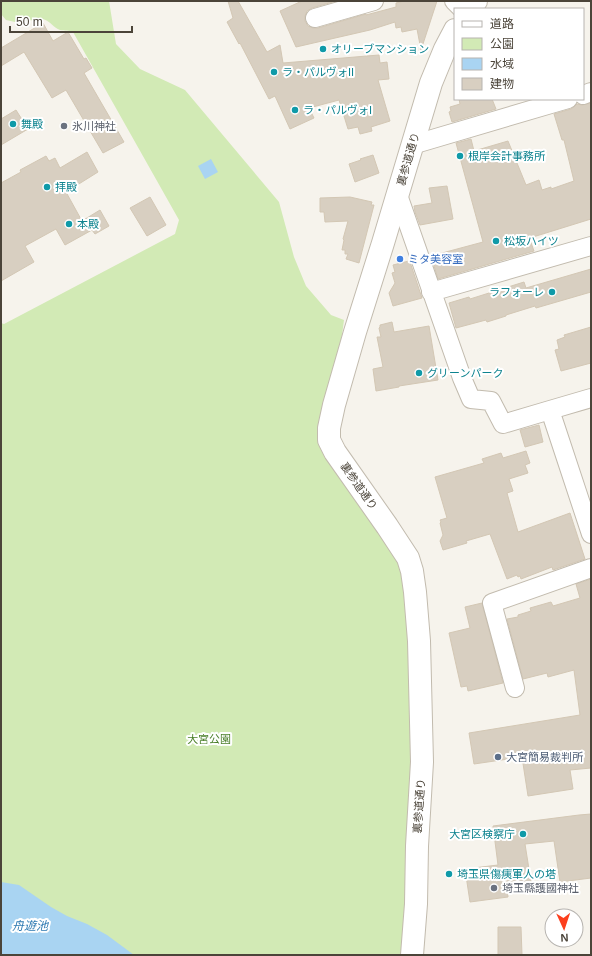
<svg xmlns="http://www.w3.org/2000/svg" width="592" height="956" font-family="Arial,'Noto Sans JP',sans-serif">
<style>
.green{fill:#d2eab5}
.water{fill:#a9d4f2}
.building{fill:#d8cfc1;stroke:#d3c7b4}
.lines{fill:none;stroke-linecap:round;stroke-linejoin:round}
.minor-casing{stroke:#c2bbae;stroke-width:20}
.tertiary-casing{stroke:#c2bbae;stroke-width:24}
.minor{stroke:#fff;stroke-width:18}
.tertiary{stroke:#fff;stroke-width:22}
.culture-dot{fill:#0f9aa8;stroke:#fff;stroke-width:1.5}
.worship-dot{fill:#6b7280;stroke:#fff;stroke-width:1.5}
.shop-dot{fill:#3f7fe0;stroke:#fff;stroke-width:1.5}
.service-dot{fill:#5c6f8a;stroke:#fff;stroke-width:1.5}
.labels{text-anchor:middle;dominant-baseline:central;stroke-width:4;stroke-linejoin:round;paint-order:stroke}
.culture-label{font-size:11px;fill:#0d838f;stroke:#fff;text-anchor:start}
.worship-label{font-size:11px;fill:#5b616d;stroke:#fff;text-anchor:start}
.street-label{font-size:11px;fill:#4b4439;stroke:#fff}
.shop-label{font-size:11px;fill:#366cbe;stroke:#fff;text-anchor:start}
.park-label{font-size:11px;fill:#4a7f2a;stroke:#fff}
.service-label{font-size:11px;fill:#4e5e75;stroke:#fff;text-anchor:start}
.water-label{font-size:12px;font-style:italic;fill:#2e7ab2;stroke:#fff}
</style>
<rect width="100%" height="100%" fill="#f6f3ec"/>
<path class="green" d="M1,1H109L116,44L140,69L185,90L279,202L294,257L306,286L331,315L344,320L342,335L318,434L405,573L416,721L402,955H1V323L4,324L175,234L179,220L73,32C69,30 65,31 60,30C54,28 50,21 43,19L15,22L6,20L1,14Z"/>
<path class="water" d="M211,159L218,172L205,179L198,166Z
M1,882L19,885L51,907L67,916L87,924L107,935L134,955H1Z"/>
<path class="building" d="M228,1H238L267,52L280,45L283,63L379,55L380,63L387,62L389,79L378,80L390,121L371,127L372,131L360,134L358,127L348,129L339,100L309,108L314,118L290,129L275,96L269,99L240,43L239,44L227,22L233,18Z
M302,1H336L312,8L307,11L305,16V21L308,26L313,28H318L366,14V15L396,7V3L404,1H437L421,50L417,29L402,32L401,27L396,28L395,22L370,30L296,47L280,11Z
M43,23L53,41L68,32L84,59L86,58L92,68L84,73L124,142L103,153L66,90L52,98L24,52L1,66V48Z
M459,99H492L496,109L452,122L449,112L451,111L450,107L460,104Z
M591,103V219L533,237V239L530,240L534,251L438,279L431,256L483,242L456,143L471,139L474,151L508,141L526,185L539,180L542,190L551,187V189L574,181L564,140H562L554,114L571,109L575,106L577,104L582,105Z
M16,110L28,129L1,145V119Z
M87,152L98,172L66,192L82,221L100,210L109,226L95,234L92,230L65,245L56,229L25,246L34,262L1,281V183L21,172L20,170L46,156L49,161L55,158L60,168Z
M373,155L379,173L355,182L349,164L361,160L360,159Z
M447,186L453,219L420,225L415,212L414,206L432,203L429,188Z
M150,197L166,225L147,236L130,208Z
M350,197L372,202L371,205H374L359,263L346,259L348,254H345V250H342L344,240L343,239L348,221L325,222L324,212H320V198Z
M409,261V262H410L422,298L393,306L389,293L395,283L392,273L395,272L393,265Z
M591,269V292L536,308L535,306L506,315V316L487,322L486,320L456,328L449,303L469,297L470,299L524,282L526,288Z
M392,322L394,332L429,326L438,380L399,386V387L376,391L373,369L383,367L377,337H381L379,328L380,327V325Z
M591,327V363L561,371L555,350L559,349L557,340L565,337L564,335Z
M539,425L543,442L525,447L520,430Z
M526,451L530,463L525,465L528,473L509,479L513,491L507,493L518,532L570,513L585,559L553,570L552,567L521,579L520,576L518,577L517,575L507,579L490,534L466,541L467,543L443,550L440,541L443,535L440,523L441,522L440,520L447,518L435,477L484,463L482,459L501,453L503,458Z
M591,579V768L570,770L573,789L528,796L522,757L474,764L469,733L580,715L574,670L548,677L547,673L523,679L507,619L518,617V615L531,611L530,608L551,602L553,606L580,598L576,584Z
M482,603L503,683L468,691L467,686L461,687L449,633L470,628L465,607Z
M591,814V878L560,882L554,841L525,844L531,882L507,886L508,897L470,902L465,869L498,865L493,826L579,815Z
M498,927H521L522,955H498Z"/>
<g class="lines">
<defs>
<path id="minor" d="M454,1L462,9
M315,18L374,1
M583,95L591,92
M412,145L568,99
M398,195L462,378L471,399L491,401L503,424L550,410L591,534
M431,292L591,246
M550,410L591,398
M515,688L492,603L591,568"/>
<path id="tertiary" d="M470,9L476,1
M412,955L416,904L417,846L422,762L419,641L415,592L412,571L408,558L387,526L335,452L329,440V428L334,405L355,332L383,243L431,83L445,49L455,30"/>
</defs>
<use href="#minor" class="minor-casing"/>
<use href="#tertiary" class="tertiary-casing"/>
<use href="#minor" class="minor"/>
<use href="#tertiary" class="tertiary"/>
</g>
<g class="culture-dot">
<circle cx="323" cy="49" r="4"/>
<circle cx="274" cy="72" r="4"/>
<circle cx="295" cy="110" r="4"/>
<circle cx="13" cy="124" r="4"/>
<circle cx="460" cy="156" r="4"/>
<circle cx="47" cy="187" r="4"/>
<circle cx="69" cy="224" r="4"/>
<circle cx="496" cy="241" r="4"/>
<circle cx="552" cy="292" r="4"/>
<circle cx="419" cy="373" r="4"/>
<circle cx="523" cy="834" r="4"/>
<circle cx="449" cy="874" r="4"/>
</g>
<g class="worship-dot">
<circle cx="64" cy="126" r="4"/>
<circle cx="494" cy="888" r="4"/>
</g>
<circle class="shop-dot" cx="400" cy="259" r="4"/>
<circle class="service-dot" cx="498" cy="757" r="4"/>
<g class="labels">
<g class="culture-label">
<text x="331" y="49">オリーブマンション</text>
<text x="282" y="72">ラ・パルヴォII</text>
<text x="303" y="110">ラ・パルヴォI</text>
<text x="21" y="124">舞殿</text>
<text x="468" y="156">根岸会計事務所</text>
<text x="55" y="187">拝殿</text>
<text x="77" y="224">本殿</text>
<text x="504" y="241">松坂ハイツ</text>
<text x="544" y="292" text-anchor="end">ラフォーレ</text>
<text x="427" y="373">グリーンパーク</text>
<text x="515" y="834" text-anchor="end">大宮区検察庁</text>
<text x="457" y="874">埼玉県傷痍軍人の塔</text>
</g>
<g class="worship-label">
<text x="72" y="126">氷川神社</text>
<text x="502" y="888">埼玉縣護國神社</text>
</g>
<g class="street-label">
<text transform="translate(408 159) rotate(-74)">裏参道通り</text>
<text transform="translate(359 486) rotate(55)">裏参道通り</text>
<text transform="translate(419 806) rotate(-86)">裏参道通り</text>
</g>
<g class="shop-label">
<text x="408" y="259">ミタ美容室</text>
</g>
<g class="park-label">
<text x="209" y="739">大宮公園</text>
</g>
<g class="service-label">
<text x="506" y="757">大宮簡易裁判所</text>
</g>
<g class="water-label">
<text x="30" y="926">舟遊池</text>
</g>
</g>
<rect width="592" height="956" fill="none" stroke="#4b4439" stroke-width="4"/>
<rect x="454" y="8" width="130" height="92" fill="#ffffff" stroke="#b7b4b0"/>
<rect x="462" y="21" width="20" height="6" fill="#ffffff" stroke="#b7b4b0"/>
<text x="490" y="28" font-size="12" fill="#4b4439">道路</text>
<rect x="462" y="38" width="20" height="12" fill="#d2eab5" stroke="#b7b4b0"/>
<text x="490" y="48" font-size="12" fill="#4b4439">公園</text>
<rect x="462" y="58" width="20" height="12" fill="#a9d4f2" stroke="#b7b4b0"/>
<text x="490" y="68" font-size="12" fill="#4b4439">水域</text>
<rect x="462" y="78" width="20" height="12" fill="#d8cfc1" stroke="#b7b4b0"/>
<text x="490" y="88" font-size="12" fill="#4b4439">建物</text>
<g transform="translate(564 928) rotate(177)"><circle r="19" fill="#ffffff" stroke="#b7b4b0"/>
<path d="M0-3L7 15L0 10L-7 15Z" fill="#fc3f1d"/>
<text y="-6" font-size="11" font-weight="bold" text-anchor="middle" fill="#4b4439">N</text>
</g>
<path d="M10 26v6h122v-6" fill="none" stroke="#4b4439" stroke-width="2"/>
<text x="16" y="26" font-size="12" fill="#4b4439" stroke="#ffffff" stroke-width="3" paint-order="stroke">50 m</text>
</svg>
